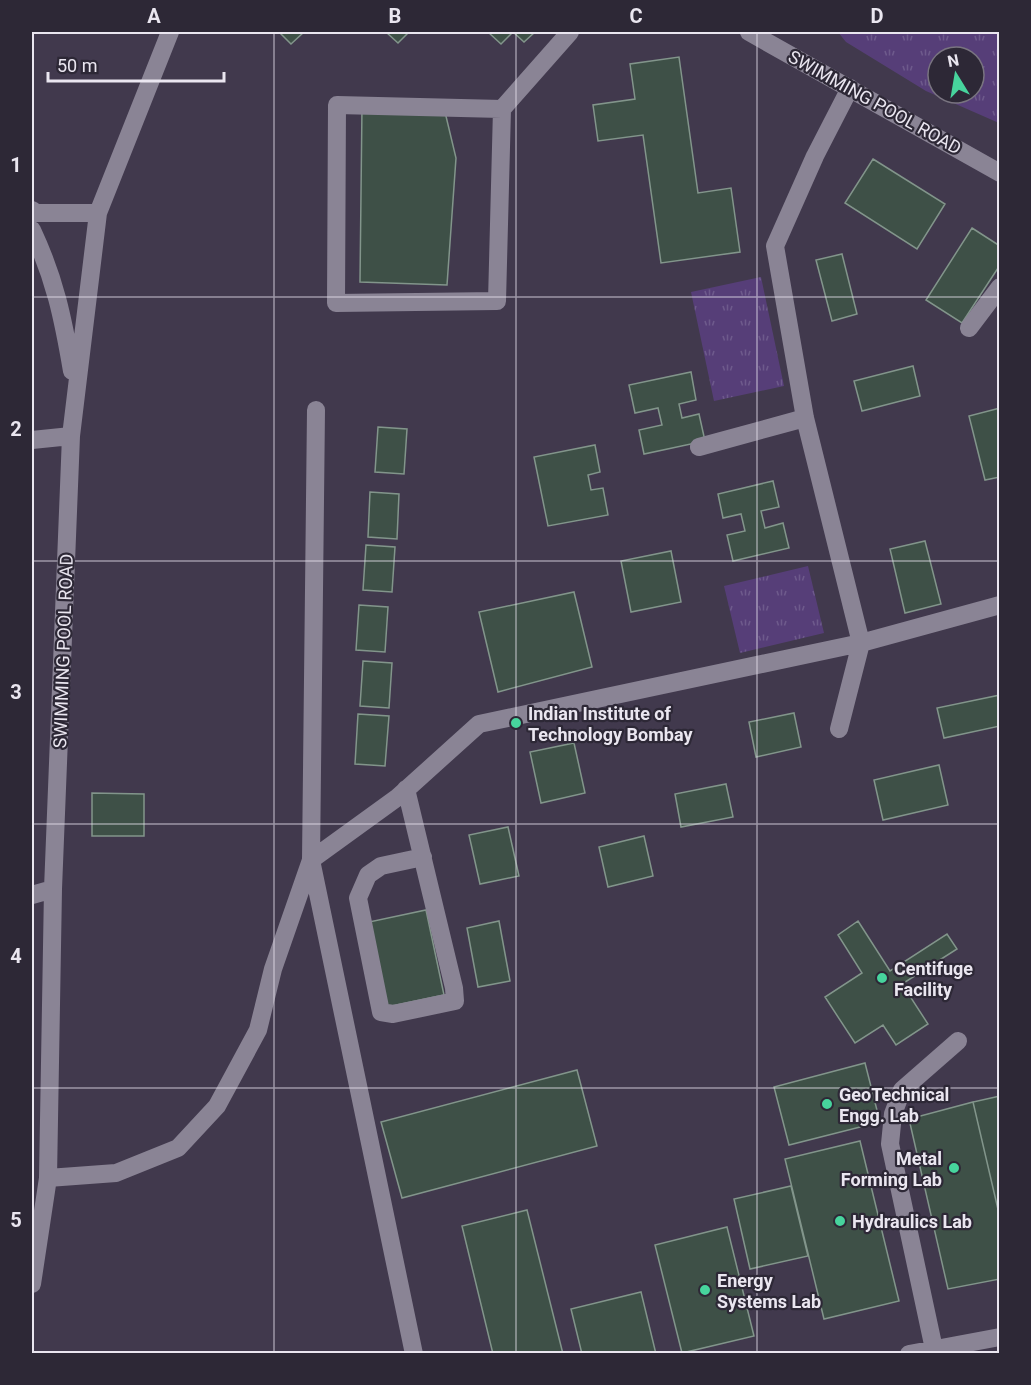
<svg xmlns="http://www.w3.org/2000/svg" width="1031" height="1385" font-family="Roboto,sans-serif">
<style>
.built{fill:#41394d;fill-rule:evenodd}
.grass{fill:url(#grass-tufts);fill-rule:evenodd}
.building{fill:#3e5047;stroke:#82958b;stroke-width:1.5}
.lines{fill:none;stroke-linecap:round;stroke-linejoin:round}
.minor{stroke:#8a8495;stroke-width:18}
.grid{fill:none;stroke:#eae6f0;stroke-width:1.5;stroke-opacity:0.55}
.poi-dot{fill:#47d49d;stroke:#2d2836;stroke-width:2}
.labels{text-anchor:middle;dominant-baseline:central;stroke-width:4.5;stroke-linejoin:round;paint-order:stroke}
.street-label{font-size:18px;fill:#eae6f0;stroke:#2d2836}
.poi-label{font-size:18px;font-weight:bold;fill:#eae6f0;stroke:#2d2836;text-anchor:start}
.neatline{fill:none;stroke:#eae6f0;stroke-width:2}
.grid-label{font-size:20px;text-anchor:middle;font-weight:bold;fill:#eae6f0}
</style>
<defs>
<pattern id="grass-tufts" width="24" height="20" patternUnits="userSpaceOnUse" patternTransform="scale(1.5)"><rect width="24" height="20" fill="#563e78"/><path d="M3 7l-1-3M5 7V3M7 7l1-3M15 17l-1-3M17 17v-4M19 17l1-3" fill="none" stroke="#6e5a8c"/></pattern>
</defs>
<rect width="100%" height="100%" fill="#373240"/>
<path class="built" d="M32,32H999V1353H32ZM938,57H974V93H938Z"/>
<path class="grass" d="M838,32H999V123L926,91L846,42ZM938,57H974V93H938Z
M761,277L784,386L714,401L691,292Z
M808,566L824,633L740,653L724,586Z"/>
<path class="building" d="M279,32H304L291,44Z
M386,32H409L398,43Z
M488,32H535L524,42L513,32L501,44Z
M679,57L698,193L731,188L740,252L661,263L643,135L598,141L593,105L635,99L630,64Z
M362,106L445,112L456,158L447,285L360,282Z
M873,159L945,204L917,249L845,203Z
M972,228L1000,246V265L962,323L926,300Z
M842,254L857,314L832,321L816,260Z
M913,366L920,396L862,411L854,381Z
M691,372L696,400L679,404L682,418L699,414L705,441L644,454L639,430L662,425L658,408L635,413L629,385Z
M1000,408V477L985,480L969,416Z
M378,427L407,429L404,474L375,472Z
M595,445L600,472L588,475L591,490L603,488L608,515L548,526L534,457Z
M773,481L779,507L761,511L765,528L783,523L789,548L733,561L727,535L745,531L741,514L723,518L718,494Z
M370,492L399,494L397,539L368,537Z
M925,541L941,604L905,613L890,549Z
M366,545L395,547L392,592L363,590Z
M671,551L681,602L631,612L621,561Z
M574,592L592,667L498,692L479,612Z
M359,605L388,607L385,652L356,650Z
M363,661L392,663L389,708L360,706Z
M1000,695V726L944,738L937,708Z
M794,713L801,747L756,757L749,722Z
M358,714L389,716L385,766L355,764Z
M574,743L585,793L541,803L530,752Z
M939,765L948,805L883,820L874,780Z
M726,784L733,817L681,827L675,794Z
M92,793L144,794V836H92Z
M508,827L519,876L480,884L469,835Z
M644,836L653,876L608,887L599,847Z
M426,910L444,995L387,1007L369,922Z
M499,921L510,981L478,987L467,928Z
M858,921L890,971L947,934L957,949L902,984L928,1024L896,1045L883,1025L855,1043L825,997L862,973L838,935Z
M865,1063L880,1122L789,1145L774,1087Z
M577,1070L597,1146L402,1198L381,1122Z
M1000,1096V1218L973,1102Z
M973,1102L1000,1218V1279L948,1289L909,1119Z
M860,1141L899,1301L824,1319L785,1159Z
M791,1186L808,1256L750,1269L734,1199Z
M527,1210L563,1354H493L462,1226Z
M727,1227L754,1336L682,1353L655,1245Z
M641,1292L656,1354H582L571,1309Z"/>
<g class="lines">
<path class="minor" d="M749,32L1000,173
M502,109L337,105L336,303L497,301L502,109L570,32
M32,210L36,213H98
M32,230C55,279 63,318 72,371
M969,328L1000,287
M316,410L311,860L414,1354
M32,440L71,436
M699,447L805,418
M839,729L861,643L805,418L775,246L815,156L850,88
M406,789L454,988L455,1001L393,1014L381,1012L358,898L368,875L381,866L423,857
M32,895L53,889
M48,1178L116,1173L178,1148L217,1106L258,1030L273,969L311,860L398,797L479,724L861,643L1000,605
M32,1284L48,1178L53,889L71,436L98,213L170,32
M934,1349L890,1144L893,1114L902,1090L958,1041
M909,1354L1000,1337"/>
</g>
<path class="grid" d="M274,32V1354M516,32V1354M757,32V1354M32,297H1000M32,561H1000M32,824H1000M32,1088H1000"/>
<g class="poi-dot">
<circle cx="516" cy="723" r="6"/>
<circle cx="882" cy="978" r="6"/>
<circle cx="827" cy="1104" r="6"/>
<circle cx="954" cy="1168" r="6"/>
<circle cx="840" cy="1221" r="6"/>
<circle cx="705" cy="1290" r="6"/>
</g>
<g class="labels">
<g class="street-label">
<text transform="translate(875 102) rotate(29)">SWIMMING POOL ROAD</text>
<text transform="translate(63 651) rotate(-88)">SWIMMING POOL ROAD</text>
</g>
<g class="poi-label">
<text x="528" y="713">Indian Institute of<tspan x="528" dy="21">Technology Bombay</tspan></text>
<text x="894" y="968">Centifuge<tspan x="894" dy="21">Facility</tspan></text>
<text x="839" y="1094">GeoTechnical<tspan x="839" dy="21">Engg. Lab</tspan></text>
<text x="942" y="1158" text-anchor="end">Metal<tspan x="942" dy="21">Forming Lab</tspan></text>
<text x="852" y="1221">Hydraulics Lab</text>
<text x="717" y="1280">Energy<tspan x="717" dy="21">Systems Lab</tspan></text>
</g>
</g>
<rect width="1031" height="1385" fill="none" stroke="#2d2836" stroke-width="66"/>
<g transform="translate(956 75) rotate(349)"><circle r="28" fill="#2d2836" stroke="#797480" stroke-width="1.5"/>
<path d="M0-4.5L10 22L0 15L-10 22Z" fill="#47d49d"/>
<text y="-9" font-size="16" font-weight="bold" text-anchor="middle" fill="#eae6f0">N</text>
</g>
<path d="M48 72v9h176v-9" fill="none" stroke="#eae6f0" stroke-width="3"/>
<text x="57" y="72" font-size="18" fill="#eae6f0" stroke="#2d2836" stroke-width="4.5" paint-order="stroke">50 m</text>
<rect x="33" y="33" width="965" height="1319" class="neatline"/>
<g class="grid-label">
<text x="154" y="23">A</text>
<text x="395" y="23">B</text>
<text x="636" y="23">C</text>
<text x="877" y="23">D</text>
<text x="16" y="172">1</text>
<text x="16" y="436">2</text>
<text x="16" y="699">3</text>
<text x="16" y="963">4</text>
<text x="16" y="1227">5</text>
</g>
</svg>
